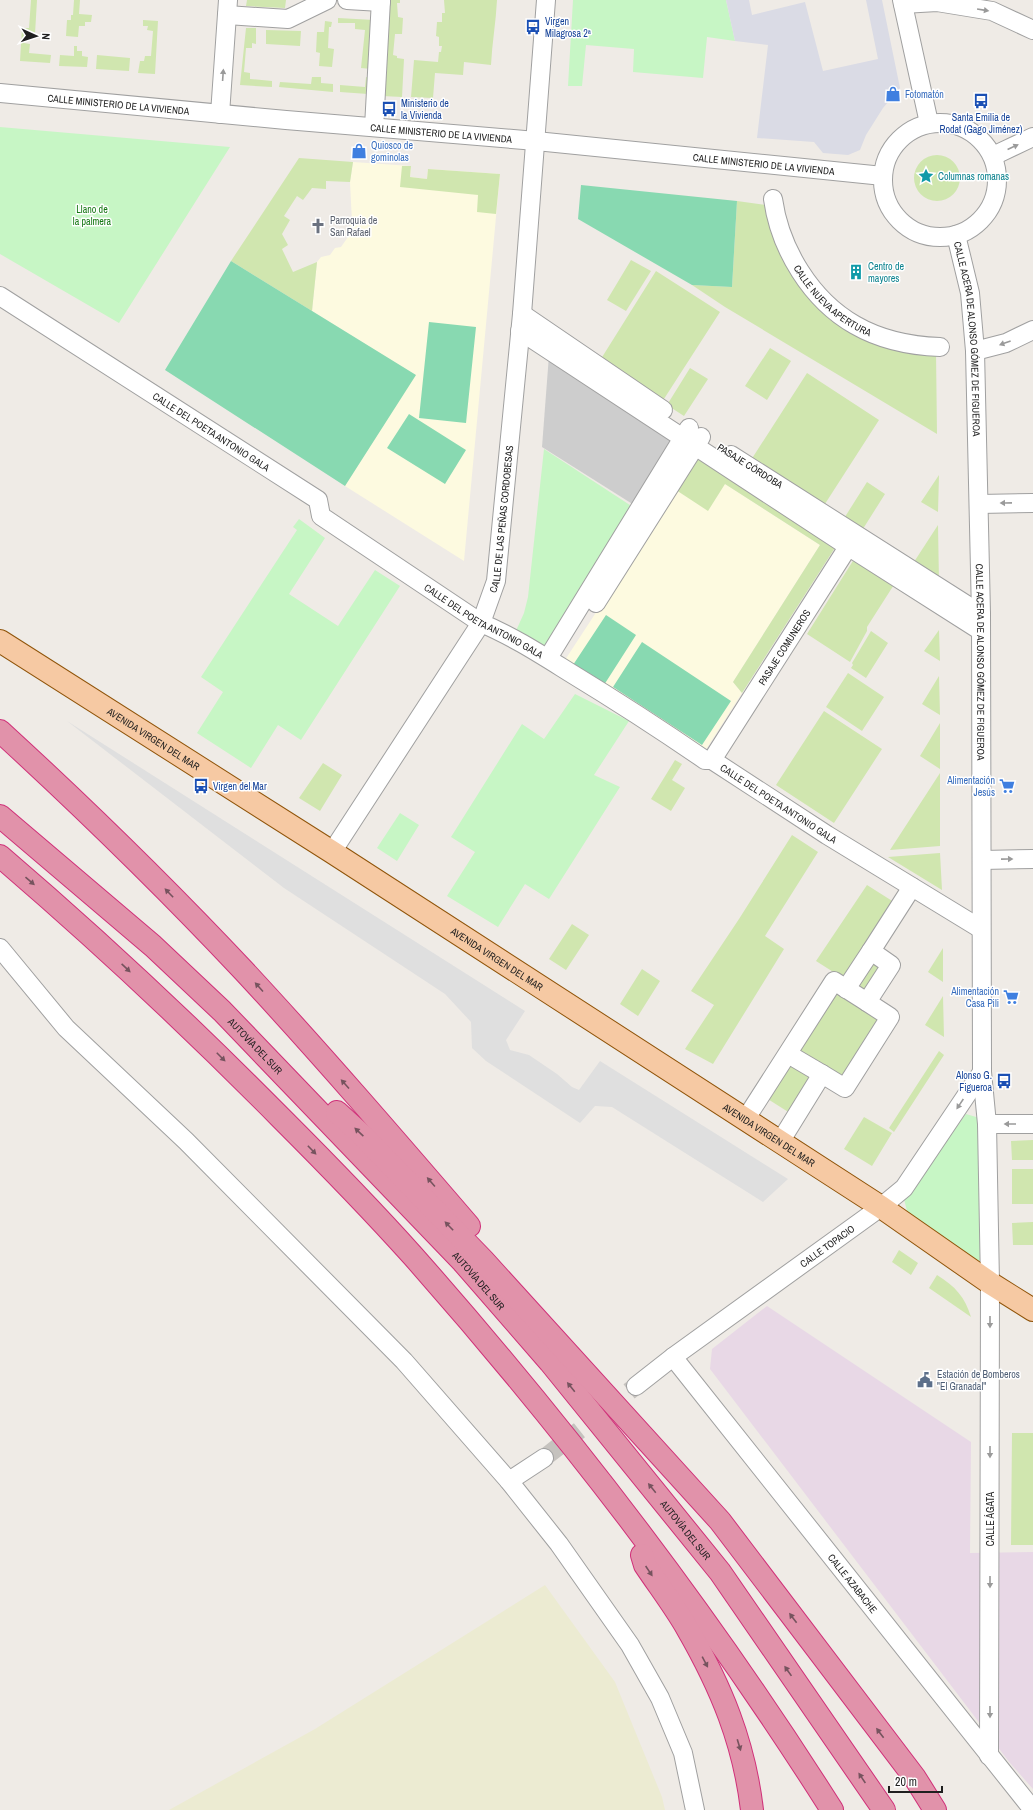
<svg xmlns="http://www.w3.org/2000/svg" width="1033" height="1810" font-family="'Archivo Narrow',sans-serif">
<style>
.industrial{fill:#e8d8e6}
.education{fill:#fdfae0}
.religious{fill:#cdcdcd}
.farmland{fill:#ecebd2}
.grass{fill:#d0e6af}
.park{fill:#c7f6c5}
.pitch{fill:#88d9b1}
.parking{fill:#dfdfdf}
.plaza{fill:#dadbe5}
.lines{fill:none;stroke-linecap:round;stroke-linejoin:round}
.minor-tunnel{stroke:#c5c2be;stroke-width:18;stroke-dasharray:18 9;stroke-linecap:butt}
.minor-casing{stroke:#a0a0a0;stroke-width:20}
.major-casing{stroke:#905409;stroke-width:24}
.highway-casing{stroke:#d03079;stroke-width:24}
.minor{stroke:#fff;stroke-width:18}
.major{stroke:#f6c9a3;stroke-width:22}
.highway{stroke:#e192aa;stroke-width:22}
.oneway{fill:#9a9a9a}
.oneway2{fill:#76535e}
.labels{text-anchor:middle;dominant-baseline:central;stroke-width:3;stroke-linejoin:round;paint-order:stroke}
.transit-label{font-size:10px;fill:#164399;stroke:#fff;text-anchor:start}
.shop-label{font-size:10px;fill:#366cbe;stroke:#fff;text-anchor:start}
.street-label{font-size:10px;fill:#1f1f1f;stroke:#fff}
.culture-label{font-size:10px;fill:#0d838f;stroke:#fff;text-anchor:start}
.park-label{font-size:10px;fill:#157713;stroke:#fff}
.worship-label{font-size:10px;fill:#5b616d;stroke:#fff;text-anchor:start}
.service-label{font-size:10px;fill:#4e5e75;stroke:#fff;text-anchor:start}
</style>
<rect width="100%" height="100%" fill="#efebe6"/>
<path class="industrial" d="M767,1306L971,1442L970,1553L1033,1552V1789L1010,1763L710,1369L712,1349Z"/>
<path class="education" d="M353,162L411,166L410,177L427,179L428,169L500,174L464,561L345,486L415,375L312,311L317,262L321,257L330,255L335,248L341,247L348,237L347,230L352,222L350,182Z
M725,484L820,545L733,682L742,693L703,754L563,663L676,490Z"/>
<path class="religious" d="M549,355L676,437L634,505L542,447Z"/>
<path class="farmland" d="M545,1585L615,1682L662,1797L665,1810H169L315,1729Z"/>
<path class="grass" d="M31,0H37L35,34L25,33L24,43L30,44L29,53L51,55L50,63L20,61L22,28H29Z
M74,0H80L79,14L92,15L91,22H85V26H79L78,37L66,36L67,20H71V15H73Z
M247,0H286L285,8L246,6Z
M389,0H400V3H397L398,17L403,18L402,34H395L393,55L397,56V58L404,59L402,97L382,96Z
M444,0H497C496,22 492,43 491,65L464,62L463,75L435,73L433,98L411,97L414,60L438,62L439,52H441L442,46H439V37L436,36L437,22H442V13H445Z
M338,18L374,20L371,69L361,68L365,30L355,29V23H338Z
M143,20L158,21L155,74L138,73L140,61H144L145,56H151L153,31L147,30L148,26H143Z
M325,21L332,22L331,27H329L328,48L334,49L332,67L319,66L320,53L316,52L317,32H324Z
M246,28H256V44L252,43V48H246L244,72L250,73V79L272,81V87L240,85Z
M266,30L301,31L300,46L266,44Z
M74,46H77V51H82V56L88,57L87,67L59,66L60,55L74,56Z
M97,55L130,58L129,71L96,69Z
M312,77H321V83L333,84V92L279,87L280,82L311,84Z
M366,77L369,78L368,94L340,92V85L365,87Z
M914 178a23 23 0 1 1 46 0a23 23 0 1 1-46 0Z
M299,158L353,162L350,182L326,181V189L312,188L303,200L297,196L284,216L290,220L282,234L288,245L282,249L293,272L317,262L312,311L231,261Z
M402,166H411L410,177L427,179L428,169L500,174L496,214L477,212L478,195L400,187Z
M737,201L766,205L820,304L936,352L937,434L725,307L692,285L732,287Z
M631,260L651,271L626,311L607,300Z
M656,271L720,312L662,402L599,362Z
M770,348L791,361L767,400L745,386Z
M690,368L708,379L684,416L667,405Z
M807,373L879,420L823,507L751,460Z
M699,454L838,543L742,693L733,682L820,545L725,484L708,511L676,490Z
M939,475L938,512L921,502Z
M867,482L885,494L861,532L843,520Z
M938,525L939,582L912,565Z
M856,556L897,580L867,627V631L850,662L807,634Z
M939,630L940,661L924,651Z
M871,631L888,643L866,678L851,668L853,665L852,663Z
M848,673L884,697L862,731L826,707Z
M939,676L940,715L922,704Z
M824,711L882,749L834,823L776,785Z
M940,723V769L920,756Z
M675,760L682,764L672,780L685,788L671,811L651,799Z
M323,763L342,775L320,811L299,798Z
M940,773V846L890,850Z
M792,835L818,852L765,936L784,949L713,1064L685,1049L714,1005L691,991L739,919Z
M940,853L942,890L888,857Z
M867,885L897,904L849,982L816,961Z
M572,924L589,935L566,970L549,959Z
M943,948V982L928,972Z
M872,954L889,965L871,994L854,983Z
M642,969L660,981L638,1016L620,1004Z
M834,984L887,1017L845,1084L792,1051Z
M943,996L944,1037L925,1025Z
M939,1051L944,1055L894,1132L889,1128Z
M788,1056L819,1075L793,1115L763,1096Z
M864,1117L892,1133L872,1166L844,1149Z
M1033,1140V1160H1012L1011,1141Z
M1012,1169H1033V1204H1012Z
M1033,1222V1245H1013L1012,1223Z
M899,1250L918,1263L911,1275L892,1262Z
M937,1275C955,1286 965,1297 971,1317L929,1288Z
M1012,1433H1033V1545H1011Z"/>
<path class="park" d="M573,0H726L735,41L707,37L703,78L633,72L634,49L586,45L582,86H568Z
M0,127L230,147L119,323L0,254Z
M544,449L636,509L543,651L515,633L524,613L528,597Z
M299,519L325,538L289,594L338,626L375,570L400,586L301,740L278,725L251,768L197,733L223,692L201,677L297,530L293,527Z
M575,694L629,721L594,775L620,787L549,899L525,884L498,927L447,896L475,852L451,837L522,724L544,739Z
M400,813L419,825L397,861L377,848Z
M966,1114L983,1119L988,1249L978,1263L908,1215L904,1199Z"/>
<path class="pitch" d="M581,185L737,201L732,287L692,285L578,219Z
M231,261L416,375L345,486L165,370Z
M429,322L476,327L466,423L419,418Z
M409,414L466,450L445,484L387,448Z
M606,615L636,635L604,685L573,665Z
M642,642L731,701L702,745L613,687Z"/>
<path class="parking" d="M67,721L525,1011L506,1040L510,1050L529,1055L557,1074L572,1087L579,1090L600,1061L788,1179L763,1202L612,1107L595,1106L580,1123L486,1061L472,1048L471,1022L445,994L284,888Z"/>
<path class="plaza" d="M726,0H749L752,15L805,2L823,71L878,59L866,0H882L900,88L883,108L866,135L860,150L848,155L823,153L814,142L757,138L768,45L735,41Z"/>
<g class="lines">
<path class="minor-tunnel" d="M544,1458L636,1386"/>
<defs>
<g id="minor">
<path d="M347,0L381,2"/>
<path d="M902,0L929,123"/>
<path d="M903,4L937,2L992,11L1033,30"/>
<path d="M227,15L288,19L327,0"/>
<path id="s1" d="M0,93L286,120L536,141L883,176"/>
<path d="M220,114L228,0"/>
<circle cx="940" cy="180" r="57"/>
<path d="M374,127L381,0"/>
<path d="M993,156L1033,137"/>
<path id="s2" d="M773,199C780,249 811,300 855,325C881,340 911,346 940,347"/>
<path id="s3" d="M956,235L970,293L975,351L981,614L982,1072L987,1124L990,1283L989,1756"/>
<path id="s4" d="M0,296L318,500L321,516L481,623C512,636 540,654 569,672C615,700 660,729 705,760H712L827,835L981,929"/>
<path d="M522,314L663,410"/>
<path d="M520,331L849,547L981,631"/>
<path d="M975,351L1006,343L1033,330"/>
<path d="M731,455L981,614"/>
<path d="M979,504L1033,503"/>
<path d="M596,603L701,437"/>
<path d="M548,658L689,428"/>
<path id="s5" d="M712,760L855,536"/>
<path id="s6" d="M332,852L481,623L496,581L522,314L546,0"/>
<path d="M982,860L1033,859"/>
<path d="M0,948L66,1028L186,1141L404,1361L509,1481L559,1544L630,1645L660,1698L683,1753L695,1810"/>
<path d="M846,989L871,951"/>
<path d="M788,1054L822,1074"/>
<path d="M745,1120L834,981L867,1002"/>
<path d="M987,1124H1033"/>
<path d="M780,1142L822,1074L845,1088L890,1017L867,1002L891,965L871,951L912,887"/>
<path id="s7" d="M673,1357L1033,1810"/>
<path id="s8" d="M636,1386L673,1357L881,1207L904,1188L982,1072"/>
<path d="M509,1481L544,1458"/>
</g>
<g id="major">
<path id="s9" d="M0,641L332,852L881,1207L990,1283L1033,1310"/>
</g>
<g id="highway">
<path d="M0,731C84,808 166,888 244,971C321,1054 395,1140 469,1226"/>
<path id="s10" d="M0,816L153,946L222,1011L463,1262L550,1362L720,1572L884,1810"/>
<path d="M0,856C97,939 190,1026 280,1117C325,1162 370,1208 413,1256C566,1429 708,1614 832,1810"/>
<path d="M337,1112L361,1134L483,1260L720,1521L915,1778L935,1810"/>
<path d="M642,1555L645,1565C659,1586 675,1607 687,1628C721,1687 744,1742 752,1810"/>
</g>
</defs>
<use href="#minor" class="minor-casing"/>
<use href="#major" class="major-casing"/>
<use href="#highway" class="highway-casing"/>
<use href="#minor" class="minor"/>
<use href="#major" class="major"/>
<use href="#highway" class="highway"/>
</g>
<defs><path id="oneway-solid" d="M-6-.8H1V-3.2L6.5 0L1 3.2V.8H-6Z"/></defs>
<g class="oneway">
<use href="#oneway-solid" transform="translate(983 10) rotate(9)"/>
<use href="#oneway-solid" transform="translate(223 75) rotate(-86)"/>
<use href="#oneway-solid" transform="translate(1013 147) rotate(-25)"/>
<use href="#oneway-solid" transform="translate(1005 343) rotate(160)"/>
<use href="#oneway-solid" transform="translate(1006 503) rotate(179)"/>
<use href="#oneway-solid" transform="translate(1007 859) rotate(-1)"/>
<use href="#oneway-solid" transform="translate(960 1104) rotate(124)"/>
<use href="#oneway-solid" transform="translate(1010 1124) rotate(-180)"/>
<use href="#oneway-solid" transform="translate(990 1322) rotate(90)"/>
<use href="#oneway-solid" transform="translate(990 1452) rotate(90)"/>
<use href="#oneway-solid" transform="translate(990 1582) rotate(90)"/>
<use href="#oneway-solid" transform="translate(990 1712) rotate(90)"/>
</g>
<g class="oneway2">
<use href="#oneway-solid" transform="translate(30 881) rotate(41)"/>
<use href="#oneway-solid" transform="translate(169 893) rotate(-134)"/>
<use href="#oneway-solid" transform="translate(126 968) rotate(43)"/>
<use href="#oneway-solid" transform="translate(259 987) rotate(-132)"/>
<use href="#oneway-solid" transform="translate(221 1057) rotate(45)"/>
<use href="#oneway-solid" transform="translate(345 1084) rotate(-132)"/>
<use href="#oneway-solid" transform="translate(359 1132) rotate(-137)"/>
<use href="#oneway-solid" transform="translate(312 1150) rotate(46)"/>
<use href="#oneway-solid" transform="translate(431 1182) rotate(-131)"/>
<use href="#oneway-solid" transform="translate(449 1226) rotate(-134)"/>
<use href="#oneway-solid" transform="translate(571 1387) rotate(-129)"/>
<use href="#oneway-solid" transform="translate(652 1488) rotate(-129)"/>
<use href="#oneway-solid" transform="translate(649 1571) rotate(56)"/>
<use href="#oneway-solid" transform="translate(793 1618) rotate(-127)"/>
<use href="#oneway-solid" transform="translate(705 1662) rotate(62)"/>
<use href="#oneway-solid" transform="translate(788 1671) rotate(-125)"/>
<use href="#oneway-solid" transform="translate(880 1733) rotate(-127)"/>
<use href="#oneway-solid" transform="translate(739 1745) rotate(73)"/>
<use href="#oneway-solid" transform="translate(862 1778) rotate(-124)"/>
</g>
<defs>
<symbol id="bus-bare" viewBox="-9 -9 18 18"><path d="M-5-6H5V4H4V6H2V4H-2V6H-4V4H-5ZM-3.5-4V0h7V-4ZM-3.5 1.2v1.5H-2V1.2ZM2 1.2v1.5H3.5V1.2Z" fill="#1a4fb4" stroke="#fff" stroke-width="2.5" paint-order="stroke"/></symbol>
<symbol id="shop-bare" viewBox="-9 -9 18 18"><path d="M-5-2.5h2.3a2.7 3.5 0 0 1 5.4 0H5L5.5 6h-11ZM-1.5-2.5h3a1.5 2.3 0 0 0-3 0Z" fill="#3f7fe0" stroke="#fff" stroke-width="2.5" paint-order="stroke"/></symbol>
<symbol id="sight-bare" viewBox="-9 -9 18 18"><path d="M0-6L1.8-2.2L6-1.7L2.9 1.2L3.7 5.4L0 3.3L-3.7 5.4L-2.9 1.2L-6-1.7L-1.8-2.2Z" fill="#0f9aa8" stroke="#fff" stroke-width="2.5" paint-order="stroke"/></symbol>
<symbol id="church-bare" viewBox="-9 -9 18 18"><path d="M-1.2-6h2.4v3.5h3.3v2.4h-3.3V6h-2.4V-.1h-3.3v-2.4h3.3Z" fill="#6b7280" stroke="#fff" stroke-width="2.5" paint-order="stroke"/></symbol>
<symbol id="building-bare" viewBox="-9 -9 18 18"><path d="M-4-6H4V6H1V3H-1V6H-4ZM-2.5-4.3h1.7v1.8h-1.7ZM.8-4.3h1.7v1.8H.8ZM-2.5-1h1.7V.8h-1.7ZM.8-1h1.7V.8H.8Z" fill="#0f9aa8" stroke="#fff" stroke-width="2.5" paint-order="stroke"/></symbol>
<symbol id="supermarket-bare" viewBox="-9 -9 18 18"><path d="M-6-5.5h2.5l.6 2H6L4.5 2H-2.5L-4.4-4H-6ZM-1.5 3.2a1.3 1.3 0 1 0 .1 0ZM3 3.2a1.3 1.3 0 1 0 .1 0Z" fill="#3f7fe0" stroke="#fff" stroke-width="2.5" paint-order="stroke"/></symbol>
<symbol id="civic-bare" viewBox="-9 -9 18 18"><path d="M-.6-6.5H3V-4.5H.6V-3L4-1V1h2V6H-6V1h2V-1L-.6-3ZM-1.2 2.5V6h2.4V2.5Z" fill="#5c6f8a" stroke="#fff" stroke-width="2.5" paint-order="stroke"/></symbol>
</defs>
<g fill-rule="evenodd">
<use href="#bus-bare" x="522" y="16" width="22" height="22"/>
<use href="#shop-bare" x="882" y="83" width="22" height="22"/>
<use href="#bus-bare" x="970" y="90" width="22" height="22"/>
<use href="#bus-bare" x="378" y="98" width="22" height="22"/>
<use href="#shop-bare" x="348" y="140" width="22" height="22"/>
<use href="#sight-bare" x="915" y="165" width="22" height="22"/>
<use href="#church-bare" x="307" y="215" width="22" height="22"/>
<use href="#building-bare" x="845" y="261" width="22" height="22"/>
<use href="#bus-bare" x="190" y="775" width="22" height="22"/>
<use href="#supermarket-bare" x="996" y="775" width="22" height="22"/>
<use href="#supermarket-bare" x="1000" y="986" width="22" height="22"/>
<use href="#bus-bare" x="993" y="1070" width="22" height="22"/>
<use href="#civic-bare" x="914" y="1369" width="22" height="22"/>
</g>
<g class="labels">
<g class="transit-label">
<text x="545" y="21">Virgen<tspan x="545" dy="12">Milagrosa 2ª</tspan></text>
<text x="401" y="103">Ministerio de<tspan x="401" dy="12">la Vivienda</tspan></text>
<text x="981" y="117" text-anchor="middle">Santa Emilia de<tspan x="981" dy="12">Rodat (Gago Jiménez)</tspan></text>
<text x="213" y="786">Virgen del Mar</text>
<text x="992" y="1075" text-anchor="end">Alonso G.<tspan x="992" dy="12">Figueroa</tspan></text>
</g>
<g class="shop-label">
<text x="905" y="94">Fotomatón</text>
<text x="371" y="145">Quiosco de<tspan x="371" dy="12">gominolas</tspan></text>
<text x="995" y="780" text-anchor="end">Alimentación<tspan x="995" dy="12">Jesús</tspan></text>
<text x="999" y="991" text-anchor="end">Alimentación<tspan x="999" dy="12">Casa Pili</tspan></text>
</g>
<g class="street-label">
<text stroke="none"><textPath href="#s1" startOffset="119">CALLE MINISTERIO DE LA VIVIENDA</textPath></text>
<text stroke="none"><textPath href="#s1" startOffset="443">CALLE MINISTERIO DE LA VIVIENDA</textPath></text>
<text stroke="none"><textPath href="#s1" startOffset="767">CALLE MINISTERIO DE LA VIVIENDA</textPath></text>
<text stroke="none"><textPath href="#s2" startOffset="122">CALLE NUEVA APERTURA</textPath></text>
<text stroke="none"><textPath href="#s3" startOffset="105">CALLE ACERA DE ALONSO GÓMEZ DE FIGUEROA</textPath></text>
<text stroke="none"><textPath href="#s4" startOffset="251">CALLE DEL POETA ANTONIO GALA</textPath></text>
<text transform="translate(750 466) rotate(32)">PASAJE CÓRDOBA</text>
<text stroke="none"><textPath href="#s6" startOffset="380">CALLE DE LAS PEÑAS CORDOBESAS</textPath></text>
<text stroke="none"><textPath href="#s4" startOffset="588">CALLE DEL POETA ANTONIO GALA</textPath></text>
<text stroke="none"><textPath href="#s5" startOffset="134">PASAJE COMUNEROS</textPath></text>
<text stroke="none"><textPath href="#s3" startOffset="429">CALLE ACERA DE ALONSO GÓMEZ DE FIGUEROA</textPath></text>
<text stroke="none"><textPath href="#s9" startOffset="182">AVENIDA VIRGEN DEL MAR</textPath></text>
<text stroke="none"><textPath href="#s4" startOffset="936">CALLE DEL POETA ANTONIO GALA</textPath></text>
<text stroke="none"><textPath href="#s9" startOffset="590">AVENIDA VIRGEN DEL MAR</textPath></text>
<text stroke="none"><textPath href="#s10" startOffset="344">AUTOVÍA DEL SUR</textPath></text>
<text stroke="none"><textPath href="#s9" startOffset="914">AVENIDA VIRGEN DEL MAR</textPath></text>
<text stroke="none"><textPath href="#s8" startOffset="237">CALLE TOPACIO</textPath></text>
<text stroke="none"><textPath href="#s10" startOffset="668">AUTOVÍA DEL SUR</textPath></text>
<text transform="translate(990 1519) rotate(-90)">CALLE ÁGATA</text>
<text stroke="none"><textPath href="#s10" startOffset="992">AUTOVÍA DEL SUR</textPath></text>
<text stroke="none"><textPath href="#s7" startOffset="289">CALLE AZABACHE</textPath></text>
</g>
<g class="culture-label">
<text x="938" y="176">Columnas romanas</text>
<text x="868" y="266">Centro de<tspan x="868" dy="12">mayores</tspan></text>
</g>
<g class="park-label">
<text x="92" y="209">Llano de<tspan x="92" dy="12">la palmera</tspan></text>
</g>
<g class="worship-label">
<text x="330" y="220">Parroquia de<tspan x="330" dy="12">San Rafael</tspan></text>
</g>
<g class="service-label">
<text x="937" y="1374">Estación de Bomberos<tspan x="937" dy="12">"El Granadal"</tspan></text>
</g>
</g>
<g transform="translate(36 36) rotate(93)" stroke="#ffffff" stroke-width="3" paint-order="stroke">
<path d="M0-3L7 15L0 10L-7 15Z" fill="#1f1f1f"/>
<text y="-6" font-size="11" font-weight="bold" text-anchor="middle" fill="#1f1f1f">N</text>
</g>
<path d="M889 1786v6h53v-6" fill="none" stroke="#1f1f1f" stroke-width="2"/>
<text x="895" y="1786" font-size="12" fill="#1f1f1f" stroke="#ffffff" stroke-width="3" paint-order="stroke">20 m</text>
</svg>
